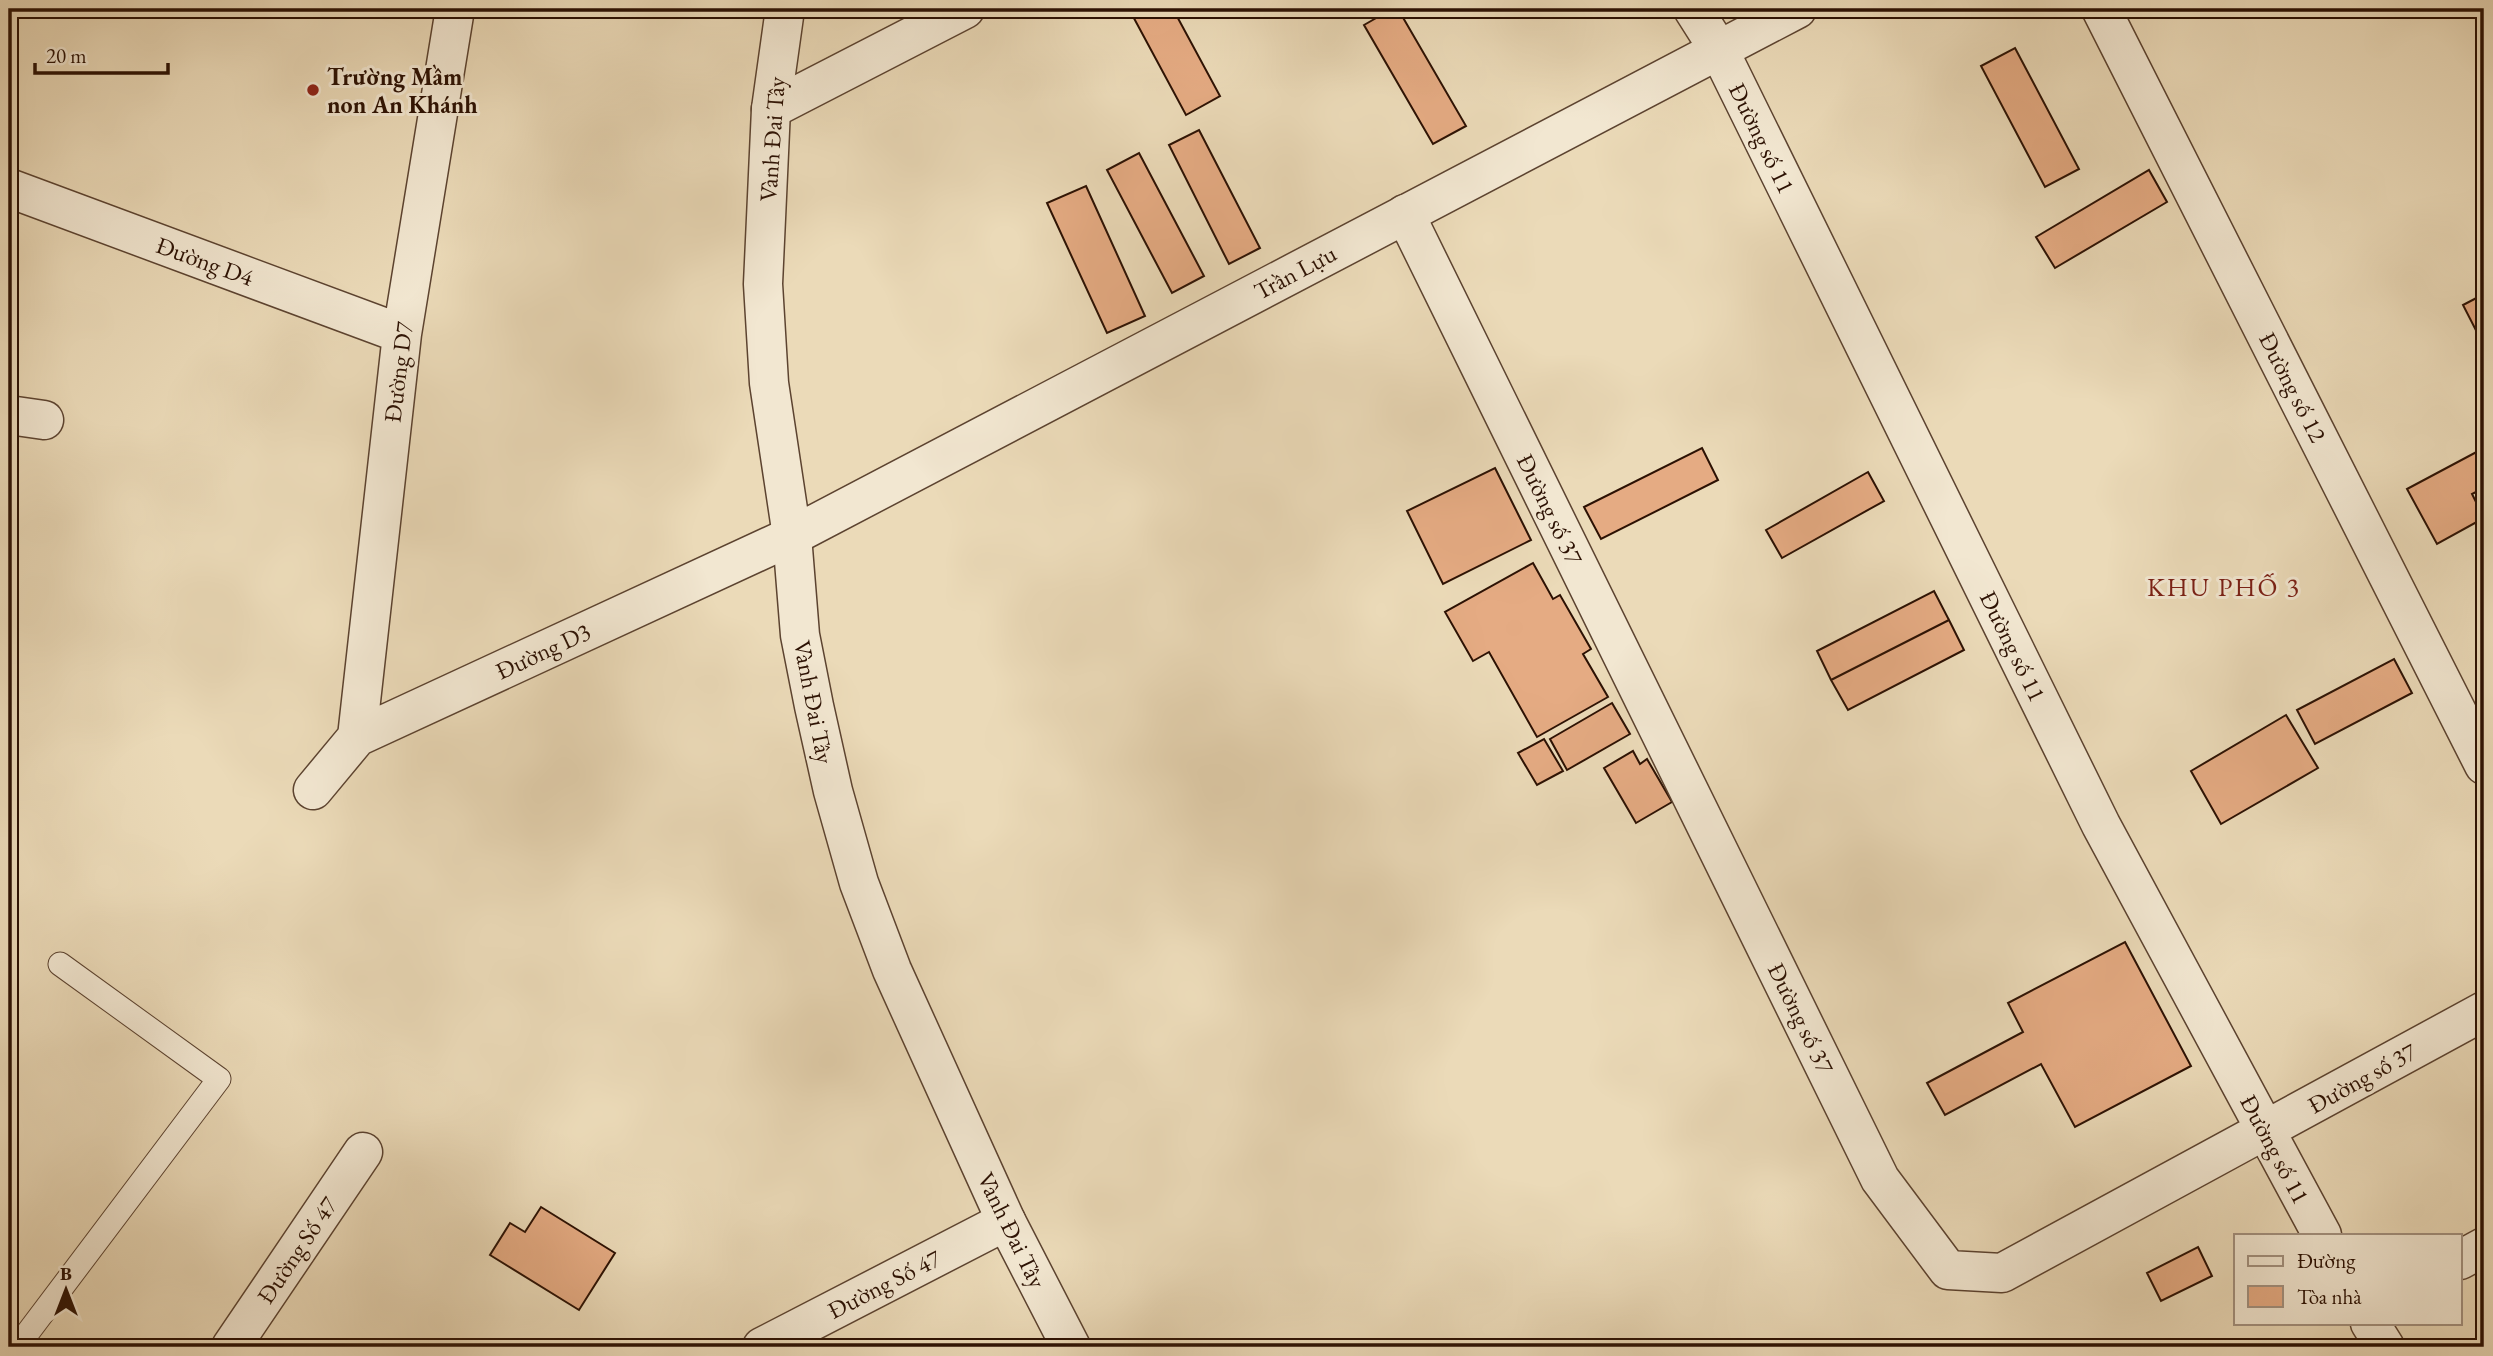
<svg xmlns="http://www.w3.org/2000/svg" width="2493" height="1356" font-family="'EB Garamond',serif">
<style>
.building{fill:#e5ab83;stroke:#2c1103;stroke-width:2}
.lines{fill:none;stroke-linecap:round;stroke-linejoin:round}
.service-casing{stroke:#5c4330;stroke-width:25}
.minor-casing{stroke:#5c4330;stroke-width:41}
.tertiary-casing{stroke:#5c4330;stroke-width:41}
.service{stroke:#f2e7d1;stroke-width:23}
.minor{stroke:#f2e7d1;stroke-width:38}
.tertiary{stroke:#f2e7d1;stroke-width:38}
.poi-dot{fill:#8f2418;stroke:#f2e7d1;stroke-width:2.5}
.labels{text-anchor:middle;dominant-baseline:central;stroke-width:6;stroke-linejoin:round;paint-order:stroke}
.poi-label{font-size:24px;font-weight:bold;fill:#2c1103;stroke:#f2e7d1;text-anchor:start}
.street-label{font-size:24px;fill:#2c1103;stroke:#f2e7d1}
.neighbourhood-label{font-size:26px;letter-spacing:2px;fill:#7a1f14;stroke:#f2e7d1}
</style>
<rect width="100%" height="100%" fill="#ebdab8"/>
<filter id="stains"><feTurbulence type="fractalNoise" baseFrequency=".00286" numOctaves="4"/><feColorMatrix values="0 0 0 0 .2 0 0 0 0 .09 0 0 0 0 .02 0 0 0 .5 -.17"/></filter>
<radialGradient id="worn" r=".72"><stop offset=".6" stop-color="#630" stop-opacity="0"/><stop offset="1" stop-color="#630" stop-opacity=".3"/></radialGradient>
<path class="building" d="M1129,9H1173L1220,96L1186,115Z
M1392,9H1398L1466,126L1433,144L1364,25Z
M2015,48L2079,169L2045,187L1981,66Z
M1199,130L1260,248L1229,264L1169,145Z
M1139,153L1204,276L1172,293L1107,170Z
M2149,170L2167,202L2055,268L2036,237Z
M1086,186L1145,316L1107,333L1047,203Z
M2484,294V346L2463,305Z
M1702,448L1718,480L1601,539L1584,507Z
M2484,448V488L2472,494L2484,518L2437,544L2407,489Z
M1495,468L1531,540L1443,584L1407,511Z
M1868,472L1884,501L1782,558L1766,530Z
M1533,563L1553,599L1560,595L1591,649L1583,654L1608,697L1537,737L1489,652L1473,661L1445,612Z
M1934,591L1949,620L1831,680L1817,651Z
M1949,620L1964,650L1848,710L1831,680Z
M2394,659L2412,693L2315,744L2297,710Z
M1612,703L1630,734L1567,770L1550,739Z
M2286,715L2318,768L2221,824L2191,771Z
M1544,739L1563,771L1537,785L1518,753Z
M1633,751L1640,764L1647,759L1672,802L1636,823L1604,768Z
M2125,942L2191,1066L2075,1127L2041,1064L1945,1115L1927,1083L2023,1032L2008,1003Z
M541,1207L615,1253L579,1310L490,1255L510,1223L525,1232Z
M2198,1247L2212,1276L2161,1301L2147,1273Z"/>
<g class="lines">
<defs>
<path id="service" d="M17,1347L219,1079L60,964"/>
<path id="minor" d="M1693,9L1719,50L2101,825L2322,1235
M2101,9L2484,765
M771,109L965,9
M9,188L402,334
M1405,214L1880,1179L1948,1270L2002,1273L2484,1011
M9,415L44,420
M357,737L402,334L455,9
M313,790L357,737L792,536
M2460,1260L2484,1247
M2370,1323L2385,1347
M231,1347L363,1152
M762,1347L1006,1221"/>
<path id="tertiary" d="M785,9L771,109L763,284L769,383L792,536L800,635L814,706L833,791L859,883L892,970L1006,1221L1071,1347
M792,536L1797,9"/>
</defs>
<use href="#service" class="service-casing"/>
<use href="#minor" class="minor-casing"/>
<use href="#tertiary" class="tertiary-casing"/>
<use href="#service" class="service"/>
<use href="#minor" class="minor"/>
<use href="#tertiary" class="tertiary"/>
</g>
<circle class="poi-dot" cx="313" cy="90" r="7"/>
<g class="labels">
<g class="poi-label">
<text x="327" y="76">Trường Mầm<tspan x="327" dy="28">non An Khánh</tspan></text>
</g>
<g class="street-label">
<text transform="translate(1762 138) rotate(64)">Đường số 11</text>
<text transform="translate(772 139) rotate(-86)">Vành Đai Tây</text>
<text transform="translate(205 261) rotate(20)">Đường D4</text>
<text transform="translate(1295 272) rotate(-28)">Trần Lựu</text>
<text transform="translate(398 372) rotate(-83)">Đường D7</text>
<text transform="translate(2293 387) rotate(63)">Đường số 12</text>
<text transform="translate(1550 509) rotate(64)">Đường số 37</text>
<text transform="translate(2013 646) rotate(64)">Đường số 11</text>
<text transform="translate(543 651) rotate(-25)">Đường D3</text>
<text transform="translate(814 702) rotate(79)">Vành Đai Tây</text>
<text transform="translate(1801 1018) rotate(64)">Đường số 37</text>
<text transform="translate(2362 1078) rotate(-29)">Đường số 37</text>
<text transform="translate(2275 1149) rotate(62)">Đường số 11</text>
<text transform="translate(1012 1230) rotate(64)">Vành Đai Tây</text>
<text transform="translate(297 1250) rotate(-56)">Đường Số 47</text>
<text transform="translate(884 1284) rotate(-27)">Đường Số 47</text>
</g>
<g class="neighbourhood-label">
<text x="2224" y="587">KHU PHỐ 3</text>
</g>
</g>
<rect width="2493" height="1356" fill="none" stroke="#ebdab8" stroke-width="35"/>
<rect x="10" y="10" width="2472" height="1335" fill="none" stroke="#2c1103" stroke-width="3.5"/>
<rect x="18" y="18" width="2458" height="1321" fill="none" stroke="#2c1103" stroke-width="2"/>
<rect x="2234" y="1234" width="228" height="91" fill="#f2e7d1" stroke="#a3917f" stroke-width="2"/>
<rect x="2248" y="1256" width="35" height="10" fill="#f2e7d1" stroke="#a3917f" stroke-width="2"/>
<text x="2297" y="1268" font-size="21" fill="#2c1103">Đường</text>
<rect x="2248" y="1286" width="35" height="21" fill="#e5ab83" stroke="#a3917f" stroke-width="2"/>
<text x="2297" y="1304" font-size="21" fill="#2c1103">Tòa nhà</text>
<g transform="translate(66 1290)" stroke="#f2e7d1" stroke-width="5" paint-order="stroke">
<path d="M0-5L12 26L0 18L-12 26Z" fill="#2c1103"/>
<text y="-10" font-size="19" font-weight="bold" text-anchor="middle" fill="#2c1103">B</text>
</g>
<path d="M35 63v10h133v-10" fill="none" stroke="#2c1103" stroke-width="3.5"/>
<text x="46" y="63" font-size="21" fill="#2c1103" stroke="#f2e7d1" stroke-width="5" paint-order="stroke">20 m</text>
<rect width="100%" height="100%" filter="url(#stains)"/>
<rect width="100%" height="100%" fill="url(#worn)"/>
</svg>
